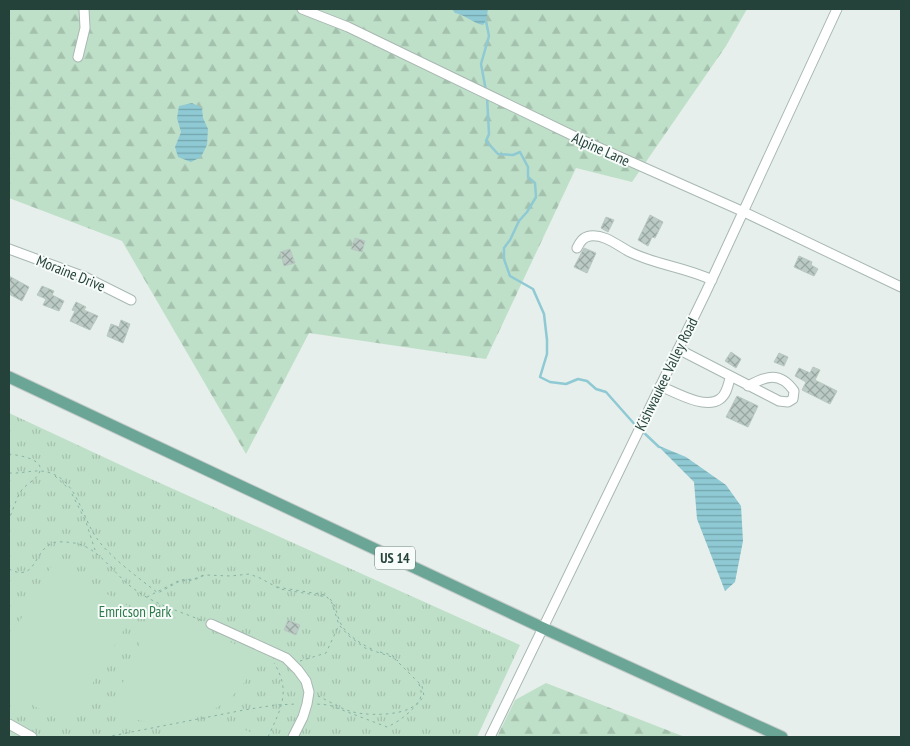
<svg xmlns="http://www.w3.org/2000/svg" width="910" height="746" font-family="'PT Sans Narrow',sans-serif">
<style>
.forest{fill:url(#forest-firs)}
.park{fill:url(#park-tufts)}
.pitch{fill:#bfe0c8}
.water{fill:url(#water-rules)}
.lines{fill:none;stroke-linecap:round;stroke-linejoin:round}
.stream{stroke:#8ec9d4;stroke-width:2.5}
.building{fill:url(#building-cross-hatch);stroke:#b8c9c2}
.minor-casing{stroke:#a8b8b2;stroke-width:11}
.major-casing{stroke:#c2cac8;stroke-width:13}
.path{stroke:#86b3a5;stroke-width:1;stroke-dasharray:2.5 4;stroke-linecap:butt}
.minor{stroke:#fff;stroke-width:9}
.major{stroke:#6aa596;stroke-width:11}
.labels{text-anchor:middle;dominant-baseline:central;stroke-width:4;stroke-linejoin:round;paint-order:stroke}
.shield{fill:#f7fbf9;stroke:#637a73;stroke-width:1}
.shield-label{font-size:14px;font-weight:bold;fill:#24423a}
.street-label{font-size:15px;fill:#24423a;stroke:#f7fbf9}
.park-label{font-size:15px;fill:#2d7a4b;stroke:#f7fbf9}
</style>
<defs>
<pattern id="forest-firs" width="22" height="20" patternUnits="userSpaceOnUse" patternTransform="scale(1.25)"><rect width="22" height="20" fill="#bfe0c8"/><path d="M5 1l3.5 6h-7zM16 11l3.5 6h-7z" fill="#a4c1ad"/></pattern>
<pattern id="park-tufts" width="24" height="20" patternUnits="userSpaceOnUse" patternTransform="scale(1.25)"><rect width="24" height="20" fill="#bfe0c8"/><path d="M3 7l-1-3M5 7V3M7 7l1-3M15 17l-1-3M17 17v-4M19 17l1-3" fill="none" stroke="#a4c1ad"/></pattern>
<pattern id="water-rules" width="6" height="5" patternUnits="userSpaceOnUse" patternTransform="scale(1.25)"><rect width="6" height="5" fill="#8ec9d4"/><path d="M0 2.5h6" fill="none" stroke="#74a5ad"/></pattern>
<pattern id="building-cross-hatch" width="8" height="8" patternUnits="userSpaceOnUse" patternTransform="scale(1.25)"><rect width="8" height="8" fill="#bbcac4"/><path d="M0 0l8 8M0 8l8-8" fill="none" stroke="#98a6a0"/></pattern>
</defs>
<rect width="100%" height="100%" fill="#e6efeb"/>
<path class="forest" d="M9,9H747L726,46L632,182L576,168L486,359L309,333L246,454L122,241L9,198Z
M546,683L685,737H497L515,700Z"/>
<path class="park" d="M9,413L140,474L520,645L477,737H9Z"/>
<path class="pitch" d="M53,563L135,610L68,726L9,691V640Z
M154,609L258,654C256,659 254,666 251,672C222,722 162,735 111,711Z
M196,723L232,725L263,737H157L177,728Z"/>
<path class="water" d="M452,9H488L486,21L483,25C472,23 466,15 455,13Z
M192,103L202,108L203,118L208,129L207,145L201,157L191,162L178,157L175,147L181,132L177,118L179,106Z
M657,445L686,457L726,485L741,506L743,541L735,582L725,591L697,519L694,482Z"/>
<g class="lines">
<path class="stream" d="M486,21L489,36L481,64L486,91
M487,96L489,134L486,141L498,154L513,155L520,152L528,167V177L535,183L536,197L527,212L519,221L510,240L504,248V259L510,276L533,289L544,314L547,340V354L540,377L550,382L566,384L578,379L587,381L596,389L606,392L637,427
M641,430L659,447"/>
</g>
<path class="building" d="M650,215L663,222L655,238L652,237L648,246L638,240Z
M606,217L614,220L608,232L601,228Z
M355,238L365,241L362,252L351,249Z
M584,248L596,253L587,273L574,267Z
M290,249L295,263L284,266L280,252Z
M799,256L812,262L811,265L818,269L814,276L794,267Z
M9,276L29,287L22,301L9,294Z
M42,286L54,291L52,295L64,301L59,311L43,305L46,299L37,295Z
M76,302L86,307L84,310L98,316L90,330L70,321L75,311L72,310Z
M121,320L130,324L123,343L107,336L111,324L119,327Z
M731,352L741,359L736,368L725,361Z
M779,353L788,357L784,366L774,362Z
M813,367L820,370L815,380L837,391L830,404L802,390L806,382L795,376L799,368L810,373Z
M737,396L758,406L748,427L726,417Z
M288,620L300,625L296,635L284,630Z"/>
<g class="lines">
<defs>
<path id="minor" d="M302,9L348,27L582,140L744,212L901,287
M78,57L85,28L84,9
M577,248C580,242 583,237 590,236C605,234 618,246 630,252C656,265 685,267 712,280
M9,249L85,277L131,300
M678,349L779,401L788,402L793,399L794,391C780,371 766,376 748,386
M660,386C675,392 705,410 720,399C727,394 728,385 730,378
M211,624L286,658L298,670L306,681L309,692L307,704L303,717L293,737
M9,724L32,737
M490,737L706,292L837,9"/>
<path id="major" d="M9,377L543,628L782,737"/>
</defs>
<use href="#minor" class="minor-casing"/>
<use href="#major" class="major-casing"/>
<path class="path" d="M9,454C17,455 49,459 38,475C34,481 26,484 21,491C16,499 13,510 9,519
M9,473C28,474 39,466 57,476C78,487 84,522 98,540C111,558 140,579 158,593L180,581L194,580L205,575L231,576L249,574L260,578L280,589L327,597L332,603L339,625L349,636L365,648L392,657L396,660L422,686L424,696C414,709 401,721 387,727L329,705L316,704
M55,476L68,488
M72,494L86,522L95,550
M9,569C36,583 33,552 52,543C57,541 68,542 74,543C100,547 115,577 137,591C156,605 182,612 203,621
M277,587L325,595
M147,597L180,580L194,579L206,574
M330,599C336,605 336,613 340,622C345,634 362,645 374,650
M380,652L392,655L398,661
M300,661L326,653L339,625
M318,696C329,701 341,709 353,712C372,717 436,717 418,682
M106,737L244,710L275,705L297,704
M268,737C280,710 292,692 274,663"/>
<use href="#minor" class="minor"/>
<use href="#major" class="major"/>
</g>
<g class="labels">
<rect class="shield" x="375" y="546.5" width="40" height="23" rx="4"/>
<g class="shield-label">
<text x="395" y="558">US 14</text>
</g>
<g class="street-label">
<text transform="translate(601 149) rotate(24)">Alpine Lane</text>
<text transform="translate(71 273) rotate(22)">Moraine Drive</text>
<text transform="translate(666 374) rotate(-64)">Kishwaukee Valley Road</text>
</g>
<g class="park-label">
<text x="135" y="611">Emricson Park</text>
</g>
</g>
<rect width="910" height="746" fill="none" stroke="#24423a" stroke-width="20"/>
</svg>
